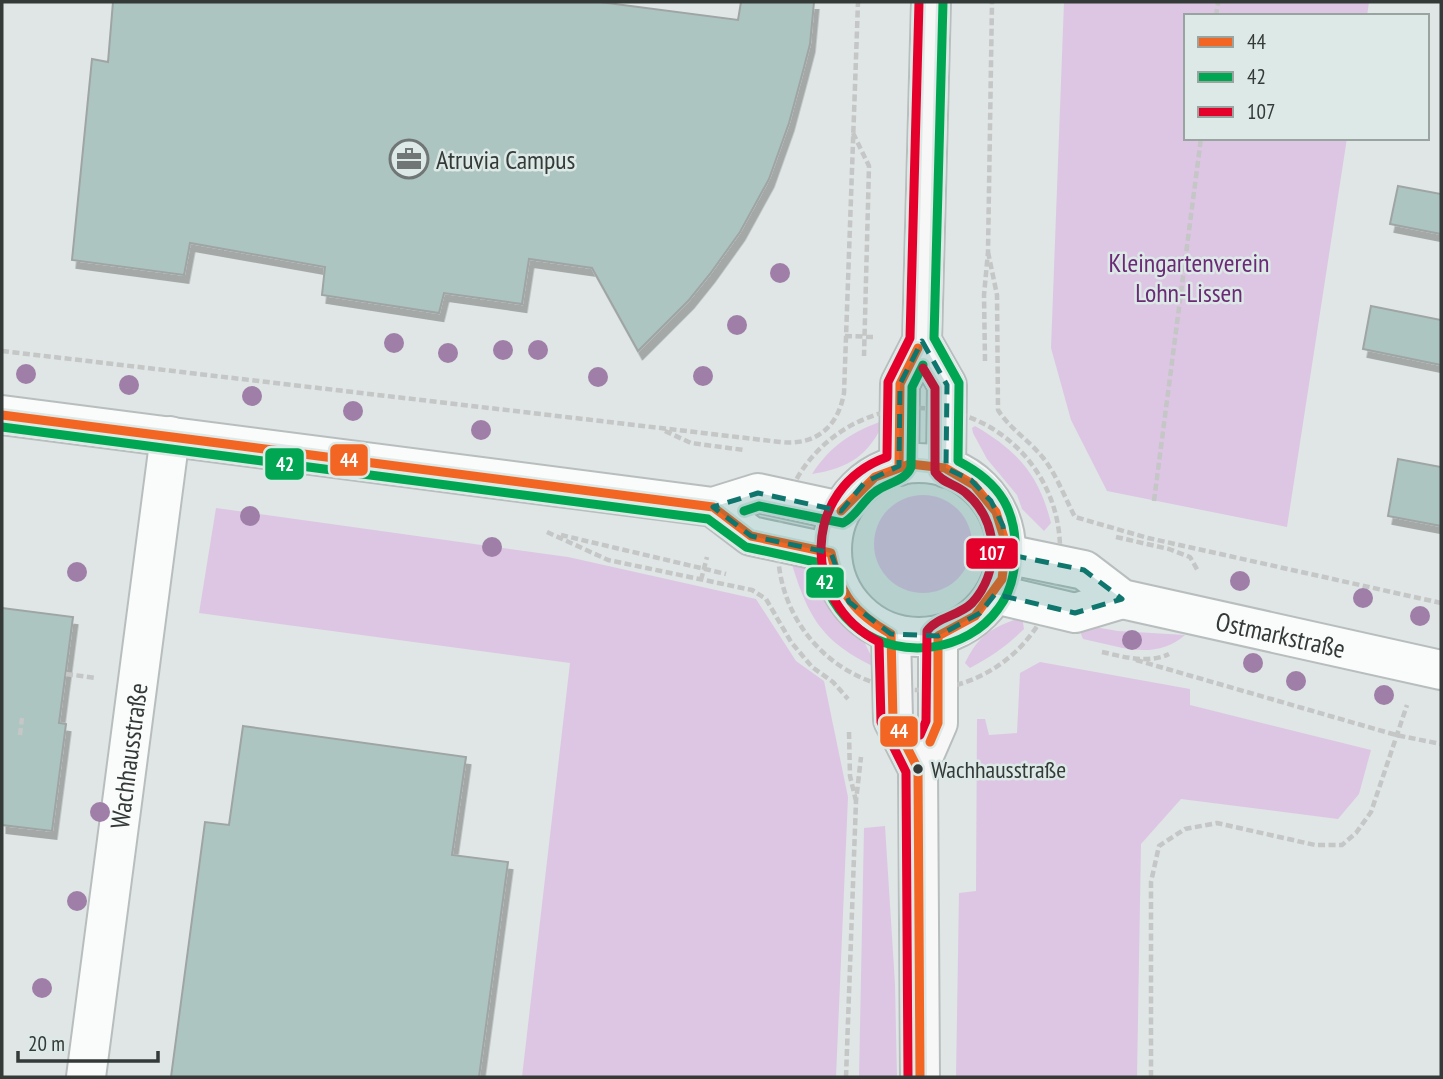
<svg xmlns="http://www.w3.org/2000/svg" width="1443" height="1079" font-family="'PT Sans Narrow',sans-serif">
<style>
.green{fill:#ddc6e3}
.building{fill:#adc5c0;stroke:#9fa5a4;stroke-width:2;filter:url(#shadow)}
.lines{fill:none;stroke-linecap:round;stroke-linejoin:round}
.street-casing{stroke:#b8bebd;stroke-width:42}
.secondary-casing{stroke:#b8bebd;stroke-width:42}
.path{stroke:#c5c6c6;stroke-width:4.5;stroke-dasharray:7 3.5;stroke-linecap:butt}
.street{stroke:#fafbfb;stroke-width:38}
.secondary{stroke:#f7f7f8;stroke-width:38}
.bus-1-casing{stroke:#dce9e6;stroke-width:14}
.bus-2-casing{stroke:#dce9e6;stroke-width:14}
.bus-3-casing{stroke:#dce9e6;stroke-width:14}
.bus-1{stroke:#f26522;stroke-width:9}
.bus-2{stroke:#00a651;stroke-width:9}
.bus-3{stroke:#e4002b;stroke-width:9}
.tree{fill:#9f7fa8}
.marked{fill:#0f766e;fill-opacity:0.2;stroke:#0f766e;stroke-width:5;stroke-dasharray:14 9;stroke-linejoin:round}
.bus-dot{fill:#343a38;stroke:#dce9e6;stroke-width:2.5}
.labels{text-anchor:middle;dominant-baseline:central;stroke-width:5;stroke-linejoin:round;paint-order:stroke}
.bus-label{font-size:24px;fill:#343a38;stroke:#dce9e6;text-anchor:start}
.poi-label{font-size:26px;fill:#343a38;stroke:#dce9e6;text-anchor:start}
.park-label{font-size:26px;fill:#6b2a76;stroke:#dce9e6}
.street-label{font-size:26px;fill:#343a38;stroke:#dce9e6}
.line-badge{stroke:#dce9e6;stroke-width:2.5}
.badge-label{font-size:19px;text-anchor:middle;font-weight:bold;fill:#fff}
</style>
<defs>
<filter id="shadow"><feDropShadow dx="4.5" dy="8" stdDeviation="0" flood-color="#0004"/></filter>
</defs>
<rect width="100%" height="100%" fill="#dfe6e5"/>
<path class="green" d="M1064,2H1369L1367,16H1186V138H1347L1287,527L1107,491L1071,420L1051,348Z
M885,420C869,455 850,468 812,474C832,444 852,432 885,420Z
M975,426C1018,451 1039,475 1051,523L1044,531L1022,509L1017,495L987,459L973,433L972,428Z
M874 544a49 49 0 1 1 98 0a49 49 0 1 1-98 0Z
M216,508L568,557L756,599L796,661L824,681L848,797L836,1077H522L570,663L199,613Z
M790,558L818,575L842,613L858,629L877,668C820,641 808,617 790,558Z
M1022,617L1024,629C1008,645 991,657 970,668L965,663C979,634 993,627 1022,617Z
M1083,625L1118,631L1185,635C1154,662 1119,646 1083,639L1081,634Z
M1040,662L1190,689V705L1371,750L1359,794L1338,819L1181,799L1141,844L1137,1077H956L959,893L976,891L977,719H985L989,735L1017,733L1020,673Z
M885,826L895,984L897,1077H859L864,828Z"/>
<path class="building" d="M113,2H600L738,20L741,2H814L810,44L803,71L789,123L769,179L740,232L710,274L689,300L638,351L592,268L529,259L522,304L444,293L439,313L322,295L325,267L190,243L184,275L72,260L92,59L108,62Z
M1398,186L1441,194V234L1390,224Z
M1371,306L1441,320V365L1363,349Z
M1398,459L1441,467V526L1388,516Z
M2,608L73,617L59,723L66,724L52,831L2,825Z
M243,726L466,757L452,855L508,862L479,1077H171L205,822L229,825Z"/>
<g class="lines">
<defs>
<g id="street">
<path d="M2,415L713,507L758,493L841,511"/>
<path d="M713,507L751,536L831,553"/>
<path id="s1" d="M1006,554L1084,570L1122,599L1441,670"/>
<path d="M995,594L1075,613L1122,599"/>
<path id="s2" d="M86,1077L170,436"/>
</g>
<path id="secondary" d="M922,341L947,385L946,468
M832 550a87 87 0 1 1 174 0a87 87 0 1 1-174 0Z
M899,466L900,384L922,341L931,2
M891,634L893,720L918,769
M920,1077L918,769L938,723V636"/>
</defs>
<use href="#street" class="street-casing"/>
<use href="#secondary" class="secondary-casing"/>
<path class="path" d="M1216,16L1218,2
M853,133L869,166L864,356
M988,252L997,295L998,410C1010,429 1030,441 1044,459C1057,476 1065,498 1075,517L1148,538L1441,603
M845,336L876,337
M2,351L780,442C816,446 838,427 844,393L858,2
M985,361L984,295L988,252L992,2
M778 549a141 141 0 1 1 282 0a141 141 0 1 1-282 0Z
M665,431L691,443L744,450
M1154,501L1201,138
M547,532L608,560L752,590L766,599L791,642L812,667L833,682L848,699
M561,535L726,574
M1116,537L1169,549L1190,557L1198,571
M701,580L707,557
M1102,652C1124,657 1148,664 1169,654
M1136,660L1396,735L1441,744
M66,674L96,678
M849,732L850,776L856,801
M20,735L22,718
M846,1077L856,801L861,757
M1151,1077V882L1159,846L1185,829L1217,823L1315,845H1342L1356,833L1371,812L1407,705"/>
<use href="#street" class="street"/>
<use href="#secondary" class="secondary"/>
<defs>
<path id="bus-1" d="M2,415L713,507L751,536L831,553C840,594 854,613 891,634L893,720L918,769L920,1077
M899,466L900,384L918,348
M841,511L875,477L910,464L945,468L974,485L996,512L1006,544L1002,579L975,616L938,636V723L930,742"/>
<path id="bus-2" d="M2,427L708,519L746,547L820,563C824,590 838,614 860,630C901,660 967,652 998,609C1009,595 1014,577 1015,559C1018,512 1001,483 958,461L959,383L934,338L943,2
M744,511L759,506L843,523C856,517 863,500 875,492C886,483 906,481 911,467L912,387L923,365"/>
<path id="bus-3" d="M920,735L926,721L927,631C937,617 959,616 972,603C1001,571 999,521 966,493C956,484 942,483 935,472V388L923,368
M908,1077L906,772L881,722L879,642C800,602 801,488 887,457L888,382L910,338L919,2"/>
</defs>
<use href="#bus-1" class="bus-1-casing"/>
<use href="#bus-2" class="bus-2-casing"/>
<use href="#bus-3" class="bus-3-casing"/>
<use href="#bus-1" class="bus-1"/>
<use href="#bus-2" class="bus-2"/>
<use href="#bus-3" class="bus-3"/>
</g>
<g class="tree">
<circle cx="780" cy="273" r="10"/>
<circle cx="737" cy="325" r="10"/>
<circle cx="394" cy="343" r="10"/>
<circle cx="503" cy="350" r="10"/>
<circle cx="538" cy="350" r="10"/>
<circle cx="448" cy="353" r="10"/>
<circle cx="26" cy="374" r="10"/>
<circle cx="703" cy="376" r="10"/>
<circle cx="598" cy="377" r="10"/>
<circle cx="129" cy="385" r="10"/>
<circle cx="252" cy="396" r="10"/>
<circle cx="353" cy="411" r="10"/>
<circle cx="481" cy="430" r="10"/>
<circle cx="250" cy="516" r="10"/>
<circle cx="492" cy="547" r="10"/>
<circle cx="77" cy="572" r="10"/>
<circle cx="1240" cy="581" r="10"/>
<circle cx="1363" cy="598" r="10"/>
<circle cx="1420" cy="616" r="10"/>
<circle cx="1132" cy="640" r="10"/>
<circle cx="1253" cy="663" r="10"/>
<circle cx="1296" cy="681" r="10"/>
<circle cx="1384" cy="695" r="10"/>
<circle cx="100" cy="812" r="10"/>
<circle cx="77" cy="901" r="10"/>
<circle cx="42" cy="988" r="10"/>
</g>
<path class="marked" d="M922,341L947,385L946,468L971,480L991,501L1003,526L1006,554L1084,570L1122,599L1075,613L995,594L980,613L938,636L891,634L849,602L831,553L751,536L713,507L758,493L841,511L865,482L899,466L900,384Z"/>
<defs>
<symbol id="office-ring" viewBox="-11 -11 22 22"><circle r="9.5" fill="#dce9e6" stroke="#707675" stroke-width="1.5"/><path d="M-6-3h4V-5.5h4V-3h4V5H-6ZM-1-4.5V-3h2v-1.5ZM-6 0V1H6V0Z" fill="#707675"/></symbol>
</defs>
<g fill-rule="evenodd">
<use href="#office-ring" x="387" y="137" width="44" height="44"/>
</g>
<circle class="bus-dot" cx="918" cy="769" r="6"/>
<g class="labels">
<g class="bus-label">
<text x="931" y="769">Wachhausstraße</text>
</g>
<g class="poi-label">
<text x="436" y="159">Atruvia Campus</text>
</g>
<g class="park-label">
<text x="1189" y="262">Kleingartenverein<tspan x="1189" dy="30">Lohn-Lissen</tspan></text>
</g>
<g class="street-label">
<text stroke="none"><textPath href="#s1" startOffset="290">Ostmarkstraße</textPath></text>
<text stroke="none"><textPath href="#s2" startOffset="324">Wachhausstraße</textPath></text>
</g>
</g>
<g class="line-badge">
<rect x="329" y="443" width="40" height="34" rx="7" fill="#f26522"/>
<rect x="264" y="447" width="41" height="34" rx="7" fill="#00a651"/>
<rect x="965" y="537" width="54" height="33" rx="7" fill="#e4002b"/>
<rect x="805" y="566" width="40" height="33" rx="7" fill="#00a651"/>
<rect x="879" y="715" width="40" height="33" rx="7" fill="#f26522"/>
</g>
<g class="badge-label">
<text x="349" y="467">44</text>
<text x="285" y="471">42</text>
<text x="992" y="560">107</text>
<text x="825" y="589">42</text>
<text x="899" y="738">44</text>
</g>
<rect width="1443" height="1079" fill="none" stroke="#343a38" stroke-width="7"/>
<rect x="1184" y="14" width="245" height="126" fill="#dce9e6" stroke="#99a3a0" stroke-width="2"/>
<rect x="1198" y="37" width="35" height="10" fill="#f26522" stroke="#99a3a0" stroke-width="2"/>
<text x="1247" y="49" font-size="21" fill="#343a38">44</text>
<rect x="1198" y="72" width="35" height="10" fill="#00a651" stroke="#99a3a0" stroke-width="2"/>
<text x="1247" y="84" font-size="21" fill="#343a38">42</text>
<rect x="1198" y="107" width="35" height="10" fill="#e4002b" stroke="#99a3a0" stroke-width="2"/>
<text x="1247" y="119" font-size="21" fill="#343a38">107</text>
<path d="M18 1051v10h140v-10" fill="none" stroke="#343a38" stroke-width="3.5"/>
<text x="28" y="1051" font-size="21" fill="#343a38" stroke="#dce9e6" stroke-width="5" paint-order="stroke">20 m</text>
</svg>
